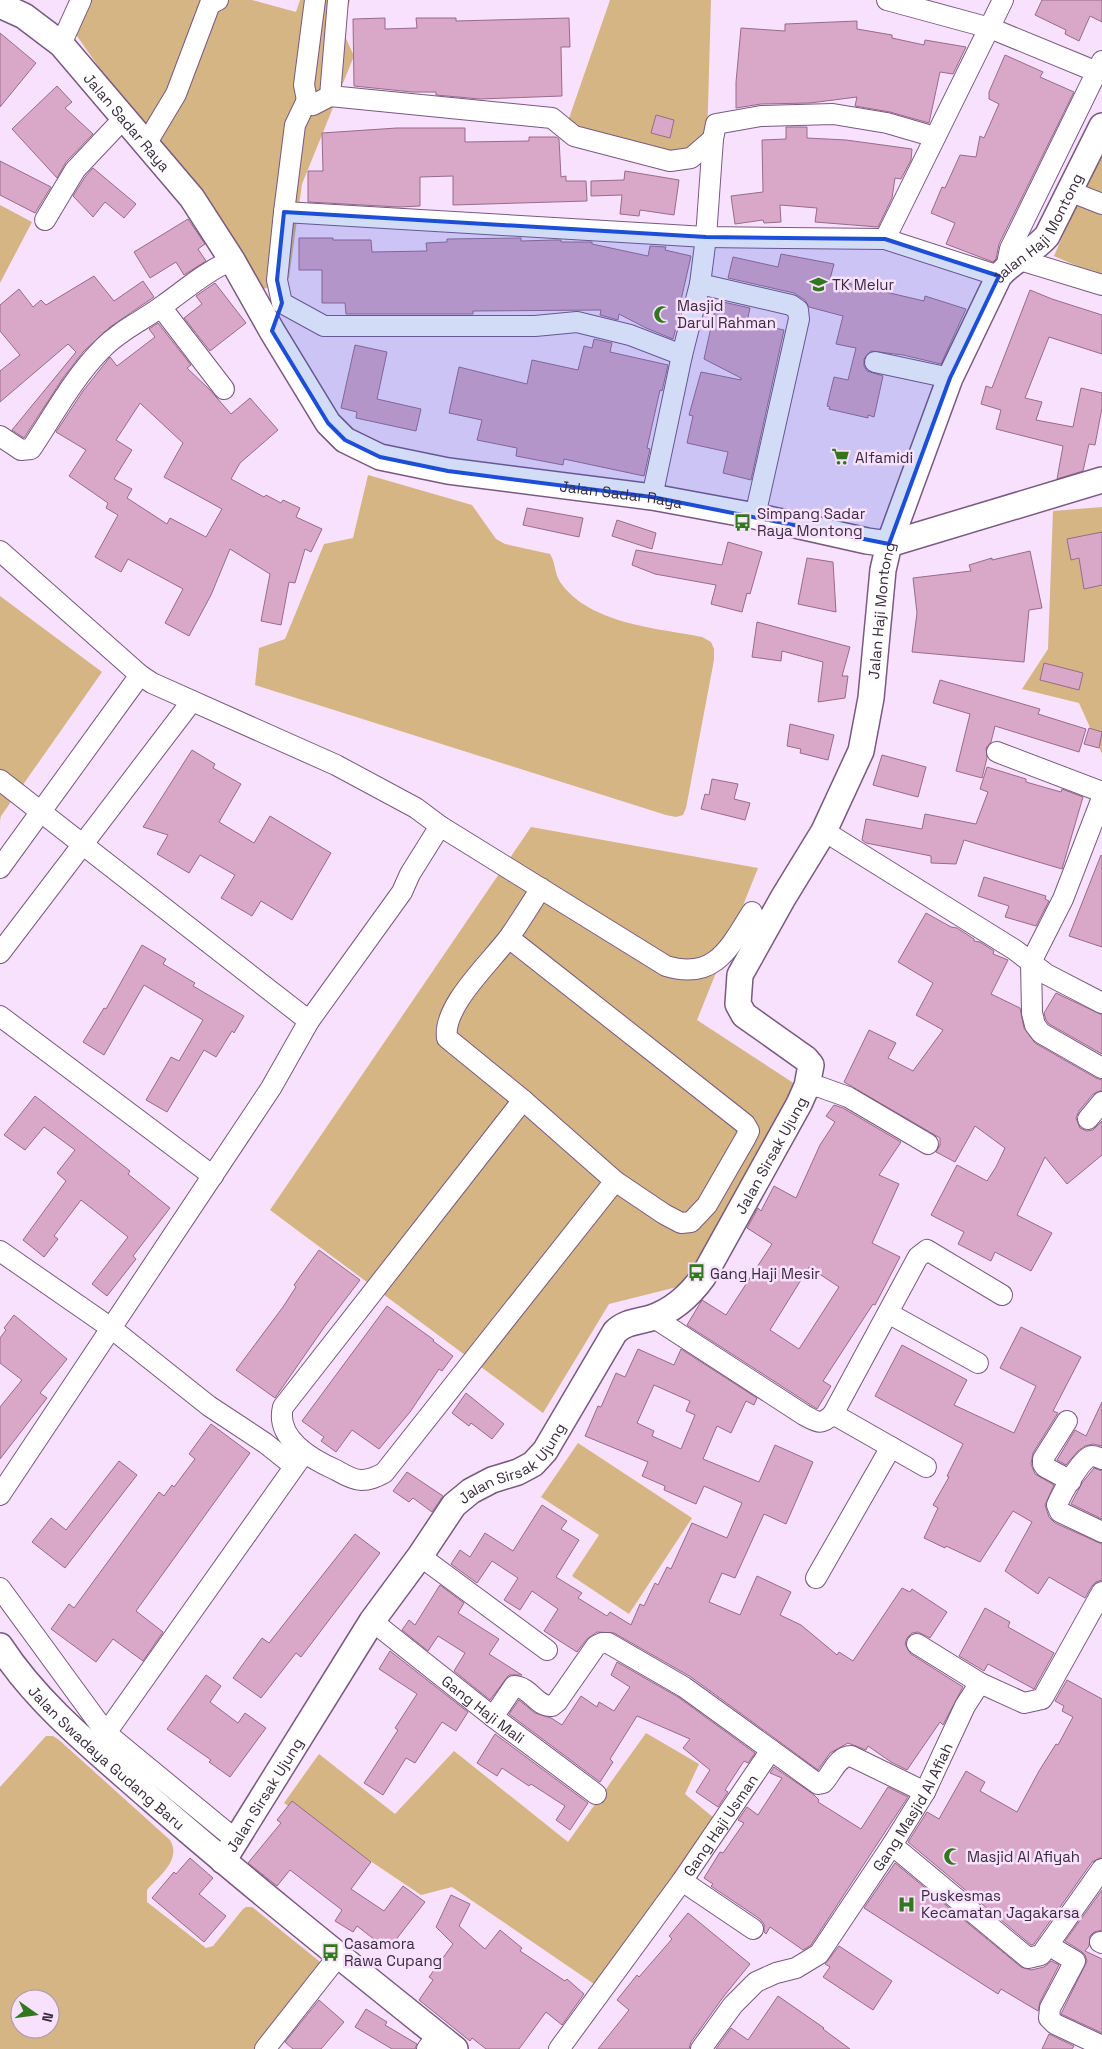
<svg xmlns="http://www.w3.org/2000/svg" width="1102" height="2049" font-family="'Space Grotesk',sans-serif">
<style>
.green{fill:#d4b583;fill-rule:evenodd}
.building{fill:#d9a7c7;stroke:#996b8a;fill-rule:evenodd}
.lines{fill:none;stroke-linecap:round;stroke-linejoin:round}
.minor-casing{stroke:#795981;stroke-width:22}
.tertiary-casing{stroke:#795981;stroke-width:28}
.minor{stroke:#fff;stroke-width:20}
.tertiary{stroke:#fff;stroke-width:25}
.marked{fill:#1d4ed8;fill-opacity:0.2;stroke:#1d4ed8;stroke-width:4;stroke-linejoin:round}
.labels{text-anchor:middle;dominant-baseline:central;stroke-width:5;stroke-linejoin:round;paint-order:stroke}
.street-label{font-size:15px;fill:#3a2c3e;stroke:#f7e1fc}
.poi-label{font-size:15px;fill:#3a2c3e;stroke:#f7e1fc;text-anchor:start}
</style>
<rect width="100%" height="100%" fill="#f7e1fc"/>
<path class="green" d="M75,0H252L296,12L300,0H350L342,30L354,56L302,184L289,278L257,292L65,19Z
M610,0H711L707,142L701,160L567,124Z
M1102,146V277L1054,256Z
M0,205L32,222L0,283Z
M368,475L472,505L496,539L505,544L550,554C556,563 554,573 560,582C589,624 657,628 702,637L711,642L714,649V660L686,808L683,815L676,817L666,815L255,685L259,648L285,639L324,544L353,538Z
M1102,507V754L1079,703L1022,689L1048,649L1053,511Z
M0,596L102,672L1,816L0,821Z
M531,827L758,868L697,1020L798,1086L693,1283L609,1304L543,1413L270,1210Z
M578,1443L692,1518L629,1614L572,1576L599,1535L541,1497Z
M646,1733L699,1764L685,1794L720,1823L600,1988L452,1887L421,1895L284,1803L319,1754L395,1814L454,1751L568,1842Z
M46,1736H53L58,1739L170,1840C182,1860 159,1876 147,1890V1902L206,1948L213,1946L243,1909L246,1907H252L319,1961L321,1965L260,2049H0V1787ZM20,1999H50V2029H20Z"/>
<path class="building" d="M1042,0H1102V22L1090,16L1079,41L1065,34L1066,30L1035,15Z
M385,18V29L417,28L416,18H456V21L569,18L570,47H561L562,96L480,99L436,95V92H412L354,86L353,19Z
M857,21V29L892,35V38L924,45L925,40L966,47L953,74L940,72L929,123L890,112L855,106L857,97L810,103L761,104L736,108V82L741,28L785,31V24Z
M0,33L36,63L0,107Z
M1005,55L1043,72L1040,77L1074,92L999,244L996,259L993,262L946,244L955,223L931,213L942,187L945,188L960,155L976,157L980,136L984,138L999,104L989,99V92Z
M57,86L72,102L65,108L93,134L66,162L57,178L12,129Z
M656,115L674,120L670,138L651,133Z
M786,127H807V138L846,140L912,149L911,160L901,179L895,178L892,198L878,227L815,222L817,208L780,205L781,222L764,223L763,220L735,224L731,196L763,192L762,140L786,139Z
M397,128H465V142L529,141V137H556L559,139L561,177L566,176V181H586L587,201L453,205V176L420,177V206L399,207L308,202V171H323L322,133Z
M0,161L51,187L35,213L0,195Z
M93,168L136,204L124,218L105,202L93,217L73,196L85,177Z
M625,171L679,180L674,215L640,210L639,216L620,214L622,195L591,196V181L624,180Z
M188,219L205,244L198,249L206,261L184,275L176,262L150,278L134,252Z
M299,238H333V240H371L372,252L427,251L426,243L447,242V239L521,238V241L555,240H561V242H592V244L648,256L650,246L666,247L665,250L691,256L681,300L683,301L673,339L646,328L619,314L618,320L600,315L601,310L473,311V314H346L345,303H322V270H299Z
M781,254L834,264L830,279L924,301L925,296L966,309L941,364L903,355L871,351L864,359V366L867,371L883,376L874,417L868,415V418L829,409L830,407L827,406L834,377L848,380L856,348L836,344L843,316L809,307L805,300L794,293L728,278L733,257L778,267Z
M94,276L114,301L143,281L154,297L110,327L83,352L63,378L24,438L12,430L76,352L68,344L0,402V371L20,355L0,331V305L19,289L33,307L41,300L46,305Z
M215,283L246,323L210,351L184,318L202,304L196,296Z
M1030,290L1052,299L1102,315V354L1049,337L1025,398L1042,402L1036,420L1073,427L1081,388L1102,393V408L1095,445L1089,444L1083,471L1057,479L1063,446L996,429L1001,410L981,404L986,386L992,388Z
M723,302L750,308L747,322L784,330L751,480L723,473L728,452L687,443L693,416L689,415L701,372L741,380V378L704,359L716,304L722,306Z
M158,323L191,365L187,368L209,389L231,414L250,398L278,430L240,463L231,479L264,497L266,495L281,503L283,500L300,508L296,517L322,529L311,552L305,549L295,583L289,582L281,625L261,621L270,574L230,549L211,595L189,636L165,623L183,589L128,559L121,572L95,557L118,515L106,508L108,503L69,476L86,450L56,432L83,391L110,357L117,366L155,337L149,329ZM140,403L183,443L164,477L222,509L206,537L170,518L167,524L127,498L132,489L114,479L132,450L116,440Z
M594,339L612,343L610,352L668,365L662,391L660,390L647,448L650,449L644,476L564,459L563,465L516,456L517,448L477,440L482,420L449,413L459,367L527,384L532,360L578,370L584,346L592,348Z
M355,345L387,352L377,399L421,409L416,431L356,418L357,412L341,408Z
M527,508L583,518L579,537L523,525Z
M617,520L656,533L652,549L612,536Z
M1102,532V585L1084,589L1079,558L1071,560L1067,539Z
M728,542L762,552L750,594L747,593L742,612L711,604L716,585L655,574L632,565L636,550L722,565Z
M1030,551L1042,608L1029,610L1024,662L912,652L917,613L913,578L971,571L969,565L992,558V560Z
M807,558L833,562L836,612L798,604Z
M757,622L850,647L842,676H848L845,698L818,702L823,662L782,651L781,661L752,657Z
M1044,663L1083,673L1079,690L1040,680Z
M940,680L1040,709L1038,714L1086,729L1079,752L995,726L991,742L986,748L987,758L982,778L956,771L970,714L933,703Z
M790,724L834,735L828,760L800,753L801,749L787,746Z
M1089,728L1102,732L1099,748L1084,744Z
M192,750L215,764L213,768L241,784L219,822L254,843L270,816L331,853L292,920L261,901L252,916L221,898L235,875L200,855L189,873L157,854L168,835L143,827Z
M882,755L926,767L918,797L873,785Z
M987,767L1026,779V782L1061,792L1062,789L1083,797L1062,869L964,840L956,864L931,863V856L866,843L862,840L866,819L922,829L925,814L976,824L988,792L980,789Z
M712,779L738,784L734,799L750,803L745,820L701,809L705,794L709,795Z
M1101,855L1102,856V947L1069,936Z
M984,877L1046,896L1045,899L1049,901L1036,926L1005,917L1009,906L978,896Z
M926,913L951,927L957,928L974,939V941L980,942L994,951L993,954L1008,960L991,994L1020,1008L1024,1028L1035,1043L1096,1078L1102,1080V1090L1093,1094L1079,1111L1076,1118L1080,1128L1087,1131L1093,1130L1102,1121V1155L1067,1184L1045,1157L1017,1215L1052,1233L1031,1271L995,1252L991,1261L958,1244L964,1232L931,1215L957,1165L987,1181L996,1167L1005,1148L975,1126L955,1162L936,1152L940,1145V1138L844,1082L869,1030L896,1043L888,1058L913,1071L943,1030L916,1015L933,983L898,962Z
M142,945L166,959L163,964L195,983L193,986L244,1016L234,1033L232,1031L216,1057L204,1050L167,1112L146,1100L171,1057L179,1061L203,1020L144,985L104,1055L83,1042L104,1008L106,1009Z
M1056,993L1102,1015V1054L1049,1024L1046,1020L1044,1013Z
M35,1096L130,1171L128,1174L170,1208L133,1256L136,1259L107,1296L92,1284L128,1237L81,1200L54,1236L58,1239L44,1257L23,1240L66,1181L57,1173L75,1150L44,1127L25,1150L4,1135Z
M834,1105L843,1108L901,1142L879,1175L899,1184L872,1243L900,1257L875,1305L873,1304L823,1381L831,1386L817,1409L687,1325L702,1300L726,1315L772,1244L747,1228L758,1208L761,1211L774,1186L796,1198L820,1145L835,1122L826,1116ZM809,1267L839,1287L799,1349L770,1330Z
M319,1250L360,1280L325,1326L275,1398L236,1370L283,1307L296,1287L294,1285Z
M387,1306L434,1340L433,1341L453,1356L442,1371L439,1369L410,1412L379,1449L352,1430L336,1452L321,1441L324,1437L302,1421Z
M14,1315L67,1359L40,1393L47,1398L0,1459V1407L22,1380L0,1363V1338L6,1330L4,1328Z
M1021,1327L1081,1357L1053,1411L1058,1413L1033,1453L1031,1464L1035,1474L1054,1485L1045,1505L1049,1517L1055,1523L1102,1544V1580L1096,1582L1092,1586L1085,1598L1049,1577L1038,1594L1005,1571L1032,1522L1013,1511L980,1562L946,1546L945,1548L924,1538L938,1508L933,1505L949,1477L947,1476L963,1444L875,1396L902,1345L967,1380L954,1405L1014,1433L1036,1386L1000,1368Z
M638,1349L674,1365L681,1349L757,1398L754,1405L746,1401L731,1433L717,1426L703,1459L759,1482L775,1445L813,1462L786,1524L764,1514L735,1578L722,1573L709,1602L740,1615L757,1576L791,1592L780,1615L801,1625L837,1655L839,1652L853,1661L902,1588L910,1592L912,1589L947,1612L930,1638L918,1632L912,1633L907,1638L905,1644L911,1654L963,1687L943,1725L940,1722L907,1770L891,1762L868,1746L866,1750L848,1743L830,1753L818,1770L691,1677L614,1633L597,1632L587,1639L577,1652L544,1631L558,1609L532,1591L520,1610L504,1600L518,1578L492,1561L477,1583L451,1564L460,1550L470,1557L485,1533L513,1551L542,1505L567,1521L561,1529L579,1540L556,1577L582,1593L578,1598L607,1616L610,1612L631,1625L640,1604L644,1606L655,1583L658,1585L667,1567L671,1569L692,1523L727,1538L742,1503L704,1486L696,1504L664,1490L665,1486L642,1476L648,1462L585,1436L598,1406L601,1407L616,1373L625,1377ZM654,1385L690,1401L686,1411L695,1415L681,1449L652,1436L654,1431L637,1423Z
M466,1393L504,1424L492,1439L471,1423L469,1426L452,1413Z
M1102,1402V1446L1093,1444L1085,1446L1078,1451L1066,1465L1057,1460L1075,1430L1086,1436Z
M211,1424L250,1453L136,1611L163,1632L143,1661L113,1639L96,1662L51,1629L69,1604L74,1608L159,1492L164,1496L172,1485L174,1487L195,1459L189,1454Z
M119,1461L137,1475L65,1568L32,1542L51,1518L66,1530Z
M1094,1468L1102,1471V1519L1071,1504L1082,1483Z
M407,1472L443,1496L432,1512L413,1498L409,1502L393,1491Z
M355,1534L380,1553L301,1657L296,1653L261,1698L233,1678L262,1638L269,1643Z
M440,1585L464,1603L458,1613L499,1639L489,1654L522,1675H509L490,1700L454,1671L465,1653L438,1636L428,1651L402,1630L409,1620L415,1625Z
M985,1608L1010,1622L1008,1627L1054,1653L1034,1689L988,1664L984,1671L959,1656Z
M390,1651L468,1712L456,1731L442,1722L415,1763L406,1758L383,1795L364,1783L398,1730L395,1728L417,1694L379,1669Z
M617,1662L678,1697L755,1753L748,1763L744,1761L725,1790L728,1792L718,1807L696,1792L710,1770L683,1748L690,1739L637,1716L610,1759L613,1762L600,1782L509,1714L519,1700L535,1713L551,1718L562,1725L581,1696L597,1707L599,1702L614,1711L630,1687L611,1675Z
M206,1675L221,1686L210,1702L238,1723L245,1713L266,1728L230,1777L209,1762L211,1760L167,1729Z
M1067,1680L1102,1699V1857L1092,1862L1034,1944L1031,1945L908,1842L927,1812L939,1819L966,1771L985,1782L980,1791L1017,1812L1039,1771L1056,1744L1058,1745L1073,1717L1062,1711L1064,1706L1055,1701Z
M495,1734L588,1803L570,1830L556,1820L565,1806L531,1784L529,1786L502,1768L497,1776L477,1763Z
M774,1767L813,1794L819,1800L818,1802L861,1829L888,1787L908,1797L811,1945L803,1950L770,1927L766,1934L764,1932V1924L760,1919L711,1886L713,1884L704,1878L720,1852L723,1853L744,1823L738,1820L747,1807L758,1815L782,1778L770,1773Z
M292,1801L371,1862L351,1889L384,1911L403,1886L425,1902L388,1950L357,1926L353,1932L335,1921L342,1910L290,1870L277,1886L248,1863L281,1823L277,1820Z
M190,1858L213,1878L199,1894L226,1916L204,1942L152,1898L174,1872L176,1874Z
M895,1863L1021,1967L1031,1970L1044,1967L1051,1961L1059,1965L1040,2002L1038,2011L1001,1989L998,1994L864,1908Z
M1102,1890V1930L1094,1932L1090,1936L1089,1946L1085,1951L1102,1959V2033L1061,2014L1087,1961L1085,1955L1081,1951L1065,1941Z
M451,1895L470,1904L459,1926L485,1949L500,1930L522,1948L520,1951L565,1981L567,1979L584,1994L562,2025L546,2012L519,2049H486L472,2038L470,2041L419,2000L433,1980L429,1977L453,1944L436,1927Z
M688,1913L750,1964L724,1996L691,2042L689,2049H598L629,2010L617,2000L637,1975L639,1977L672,1939L669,1936Z
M839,1946L892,1981L873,2010L823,1977L830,1967L825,1964Z
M778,1996L824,2028L823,2029L850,2049H716L731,2028L748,2040Z
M319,2000L344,2022L321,2049H293L285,2042Z
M366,2009L387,2022L385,2025L417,2044L415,2049H392L355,2027Z
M1049,2034L1074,2046L1072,2049H1042Z"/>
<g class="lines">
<defs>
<g id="minor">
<path d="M315,0L304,85L307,100L313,105L330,96L338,0"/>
<path d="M887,0L990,28L1102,74"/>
<path d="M61,44L81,0"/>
<path d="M330,96L552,118L574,136L670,161L691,158L713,139"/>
<path d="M307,100L295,125L284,212L277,280L282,303L324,326H535L577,322L630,335L682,355"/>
<path d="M146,144L176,94L210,4L218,0"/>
<path d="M1069,191L1102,204"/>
<path d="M284,212L706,237L885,239L999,276"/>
<path d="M45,220L75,170L124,118"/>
<path d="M885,239L1003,0"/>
<path d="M1017,259L1102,285"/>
<path d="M1006,268L1010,249L1102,61"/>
<path d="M700,284L791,305L798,310L799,319L755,516"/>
<path d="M161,307L224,389"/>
<path d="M875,362L950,378"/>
<path d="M0,436L21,450L31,449C53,416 74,377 102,349C120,330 144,320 165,304C187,288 207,271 232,260"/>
<path d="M652,497L682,355L700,284L706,237L713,139L716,124L761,116L833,114L887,123L935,137"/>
<path d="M0,551L140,675L152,683L336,765L416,808L440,826L666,966C715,981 730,947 752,912"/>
<path d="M997,752L1102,792"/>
<path d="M0,780L309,1021"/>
<path d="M1102,798L1063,899L1031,962L1032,1013L1035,1025L1041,1033L1102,1068"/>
<path d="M824,831L1015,950L1046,974L1102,1003"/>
<path d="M0,868L140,675"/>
<path d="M509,938L745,1124L749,1131L745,1139L707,1205L691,1222L681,1223L664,1214L615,1181L523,1100L447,1038C442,1006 492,961 510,936C521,920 531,904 541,888"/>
<path d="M0,953L192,701"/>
<path d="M0,1016L213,1176"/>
<path d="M807,1086L820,1087L848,1097L928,1144"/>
<path d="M523,1100L283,1407C275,1438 311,1459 336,1470C343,1474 353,1480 361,1480C370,1480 376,1477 384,1473L615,1181"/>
<path d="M1088,1119L1102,1102"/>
<path d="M0,1251L111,1328L209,1406L265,1443L294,1466"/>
<path d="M888,1313L978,1363"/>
<path d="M653,1317L804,1415C817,1422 821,1426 833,1414L918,1257L927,1250L1002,1295"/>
<path d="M833,1414L926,1467"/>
<path d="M1067,1421L1043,1459V1464L1045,1467L1071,1481"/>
<path d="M1102,1459C1099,1458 1094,1455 1091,1456C1080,1460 1061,1495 1057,1505L1060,1512L1102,1532"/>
<path d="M0,1495L271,1088L309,1021L402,892L410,874L440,826"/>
<path d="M420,1556L547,1650"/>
<path d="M816,1578L891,1447"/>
<path d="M0,1588L106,1733L236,1840"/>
<path id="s1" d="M372,1621L493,1717L596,1794"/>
<path d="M917,1644L980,1683L1024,1703L1042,1699L1045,1694L1102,1592"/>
<path d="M493,1717L514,1686C531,1687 536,1707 552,1706L557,1702L596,1646L602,1643H608L684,1687L818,1784L823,1783C832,1774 837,1756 851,1756L925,1792"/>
<path d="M106,1733L302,1456"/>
<path d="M892,1845L1028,1958L1041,1955L1102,1869"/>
<path d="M682,1881L753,1929"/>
<path d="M1100,1942L1102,1943"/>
<path d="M1048,1945L1075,1961L1050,2008L1049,2018L1055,2024L1102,2046"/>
<path d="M265,2049L339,1955"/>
<path d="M427,2049L438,2035"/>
<path id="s2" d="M559,2049L682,1881L771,1750"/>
<path id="s3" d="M701,2049L733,2005L756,1982L776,1973L796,1968L819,1954L892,1845L925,1792L965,1706L980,1683"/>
</g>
<g id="tertiary">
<path id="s4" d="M0,5L24,16L61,44L192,198L232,260L272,331L328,423L345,440L380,457L448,471L652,497L755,516L867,541L889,544L1102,480"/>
<path id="s5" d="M0,1646C39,1706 98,1752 151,1799C250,1885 353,1967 455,2049"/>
<path id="s6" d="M223,1861L372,1621L420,1556L454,1505L471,1491L492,1480L518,1472L533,1464L545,1451L615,1332C625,1322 637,1322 651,1318C672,1311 690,1295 703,1277L799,1104L807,1086L811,1065L806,1059L744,1015L738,1004L740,975L783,898L824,831L861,751L871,698L883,570L889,544L950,378L999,276C1013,260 1033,252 1047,236L1102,126"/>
</g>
</defs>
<use href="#minor" class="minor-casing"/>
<use href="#tertiary" class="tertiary-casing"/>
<use href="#minor" class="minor"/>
<use href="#tertiary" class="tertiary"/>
</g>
<path class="marked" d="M284,212L706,237L885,239L999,276L950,378L889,544L652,497L448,471L380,457L345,440L328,423L272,331L282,303L277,280Z"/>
<defs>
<symbol id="school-bare" viewBox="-9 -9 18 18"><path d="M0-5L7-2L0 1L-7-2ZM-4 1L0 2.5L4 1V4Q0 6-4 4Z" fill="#30781b" stroke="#f7e1fc" stroke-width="2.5" paint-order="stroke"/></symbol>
<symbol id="mosque-bare" viewBox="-9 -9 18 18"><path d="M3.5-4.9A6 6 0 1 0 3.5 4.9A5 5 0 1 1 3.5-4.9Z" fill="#30781b" stroke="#f7e1fc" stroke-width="2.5" paint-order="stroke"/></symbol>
<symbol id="supermarket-bare" viewBox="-9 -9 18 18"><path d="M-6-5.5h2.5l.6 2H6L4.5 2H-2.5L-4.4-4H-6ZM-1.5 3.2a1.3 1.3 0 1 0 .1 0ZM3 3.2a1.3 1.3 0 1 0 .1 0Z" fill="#30781b" stroke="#f7e1fc" stroke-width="2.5" paint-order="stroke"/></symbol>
<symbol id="bus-bare" viewBox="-9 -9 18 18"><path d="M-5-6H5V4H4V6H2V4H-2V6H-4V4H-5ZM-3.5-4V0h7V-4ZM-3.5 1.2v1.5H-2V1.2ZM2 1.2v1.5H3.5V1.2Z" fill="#30781b" stroke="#f7e1fc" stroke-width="2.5" paint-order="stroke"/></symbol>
<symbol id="hospital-bare" viewBox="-9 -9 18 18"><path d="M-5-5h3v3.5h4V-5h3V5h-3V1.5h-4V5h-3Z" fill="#30781b" stroke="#f7e1fc" stroke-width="2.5" paint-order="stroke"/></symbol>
</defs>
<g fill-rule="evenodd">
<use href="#school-bare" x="806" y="272" width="25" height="25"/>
<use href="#mosque-bare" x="650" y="302" width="25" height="25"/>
<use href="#supermarket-bare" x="828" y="444" width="25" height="25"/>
<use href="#bus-bare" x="730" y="510" width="25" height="25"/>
<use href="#bus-bare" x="684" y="1260" width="25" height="25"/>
<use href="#mosque-bare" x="940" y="1844" width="25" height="25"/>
<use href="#hospital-bare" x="894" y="1892" width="25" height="25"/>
<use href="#bus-bare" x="318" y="1940" width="25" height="25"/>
</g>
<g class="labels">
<g class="street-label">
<text stroke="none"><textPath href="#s4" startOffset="175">Jalan Sadar Raya</textPath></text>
<text stroke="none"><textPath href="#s6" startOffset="1958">Jalan Haji Montong</textPath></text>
<text stroke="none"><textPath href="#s4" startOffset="845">Jalan Sadar Raya</textPath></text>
<text stroke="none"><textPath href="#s6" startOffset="1538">Jalan Haji Montong</textPath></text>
<text stroke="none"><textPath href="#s6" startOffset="916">Jalan Sirsak Ujung</textPath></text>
<text stroke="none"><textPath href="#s6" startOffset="498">Jalan Sirsak Ujung</textPath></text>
<text stroke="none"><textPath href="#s1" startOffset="142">Gang Haji Mali</textPath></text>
<text stroke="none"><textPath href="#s5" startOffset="155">Jalan Swadaya Gudang Baru</textPath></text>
<text stroke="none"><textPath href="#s6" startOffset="78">Jalan Sirsak Ujung</textPath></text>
<text stroke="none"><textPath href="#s3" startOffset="331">Gang Masjid Al Afiah</textPath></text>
<text stroke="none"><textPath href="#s2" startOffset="276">Gang Haji Usman</textPath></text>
</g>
<g class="poi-label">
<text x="832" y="284">TK Melur</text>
<text x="677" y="305">Masjid<tspan x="677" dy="17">Darul Rahman</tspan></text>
<text x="855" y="457">Alfamidi</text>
<text x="757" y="513">Simpang Sadar<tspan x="757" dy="17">Raya Montong</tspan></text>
<text x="710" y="1273">Gang Haji Mesir</text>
<text x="967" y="1856">Masjid Al Afiyah</text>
<text x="921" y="1895">Puskesmas<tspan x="921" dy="17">Kecamatan Jagakarsa</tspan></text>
<text x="344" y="1943">Casamora<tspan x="344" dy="17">Rawa Cupang</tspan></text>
</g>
</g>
<g transform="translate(35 2014) rotate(104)"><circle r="24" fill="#f7e1fc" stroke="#ab99b0"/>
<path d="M0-4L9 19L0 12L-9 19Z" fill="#30781b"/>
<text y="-8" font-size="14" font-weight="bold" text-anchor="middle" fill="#3a2c3e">N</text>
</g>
</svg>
